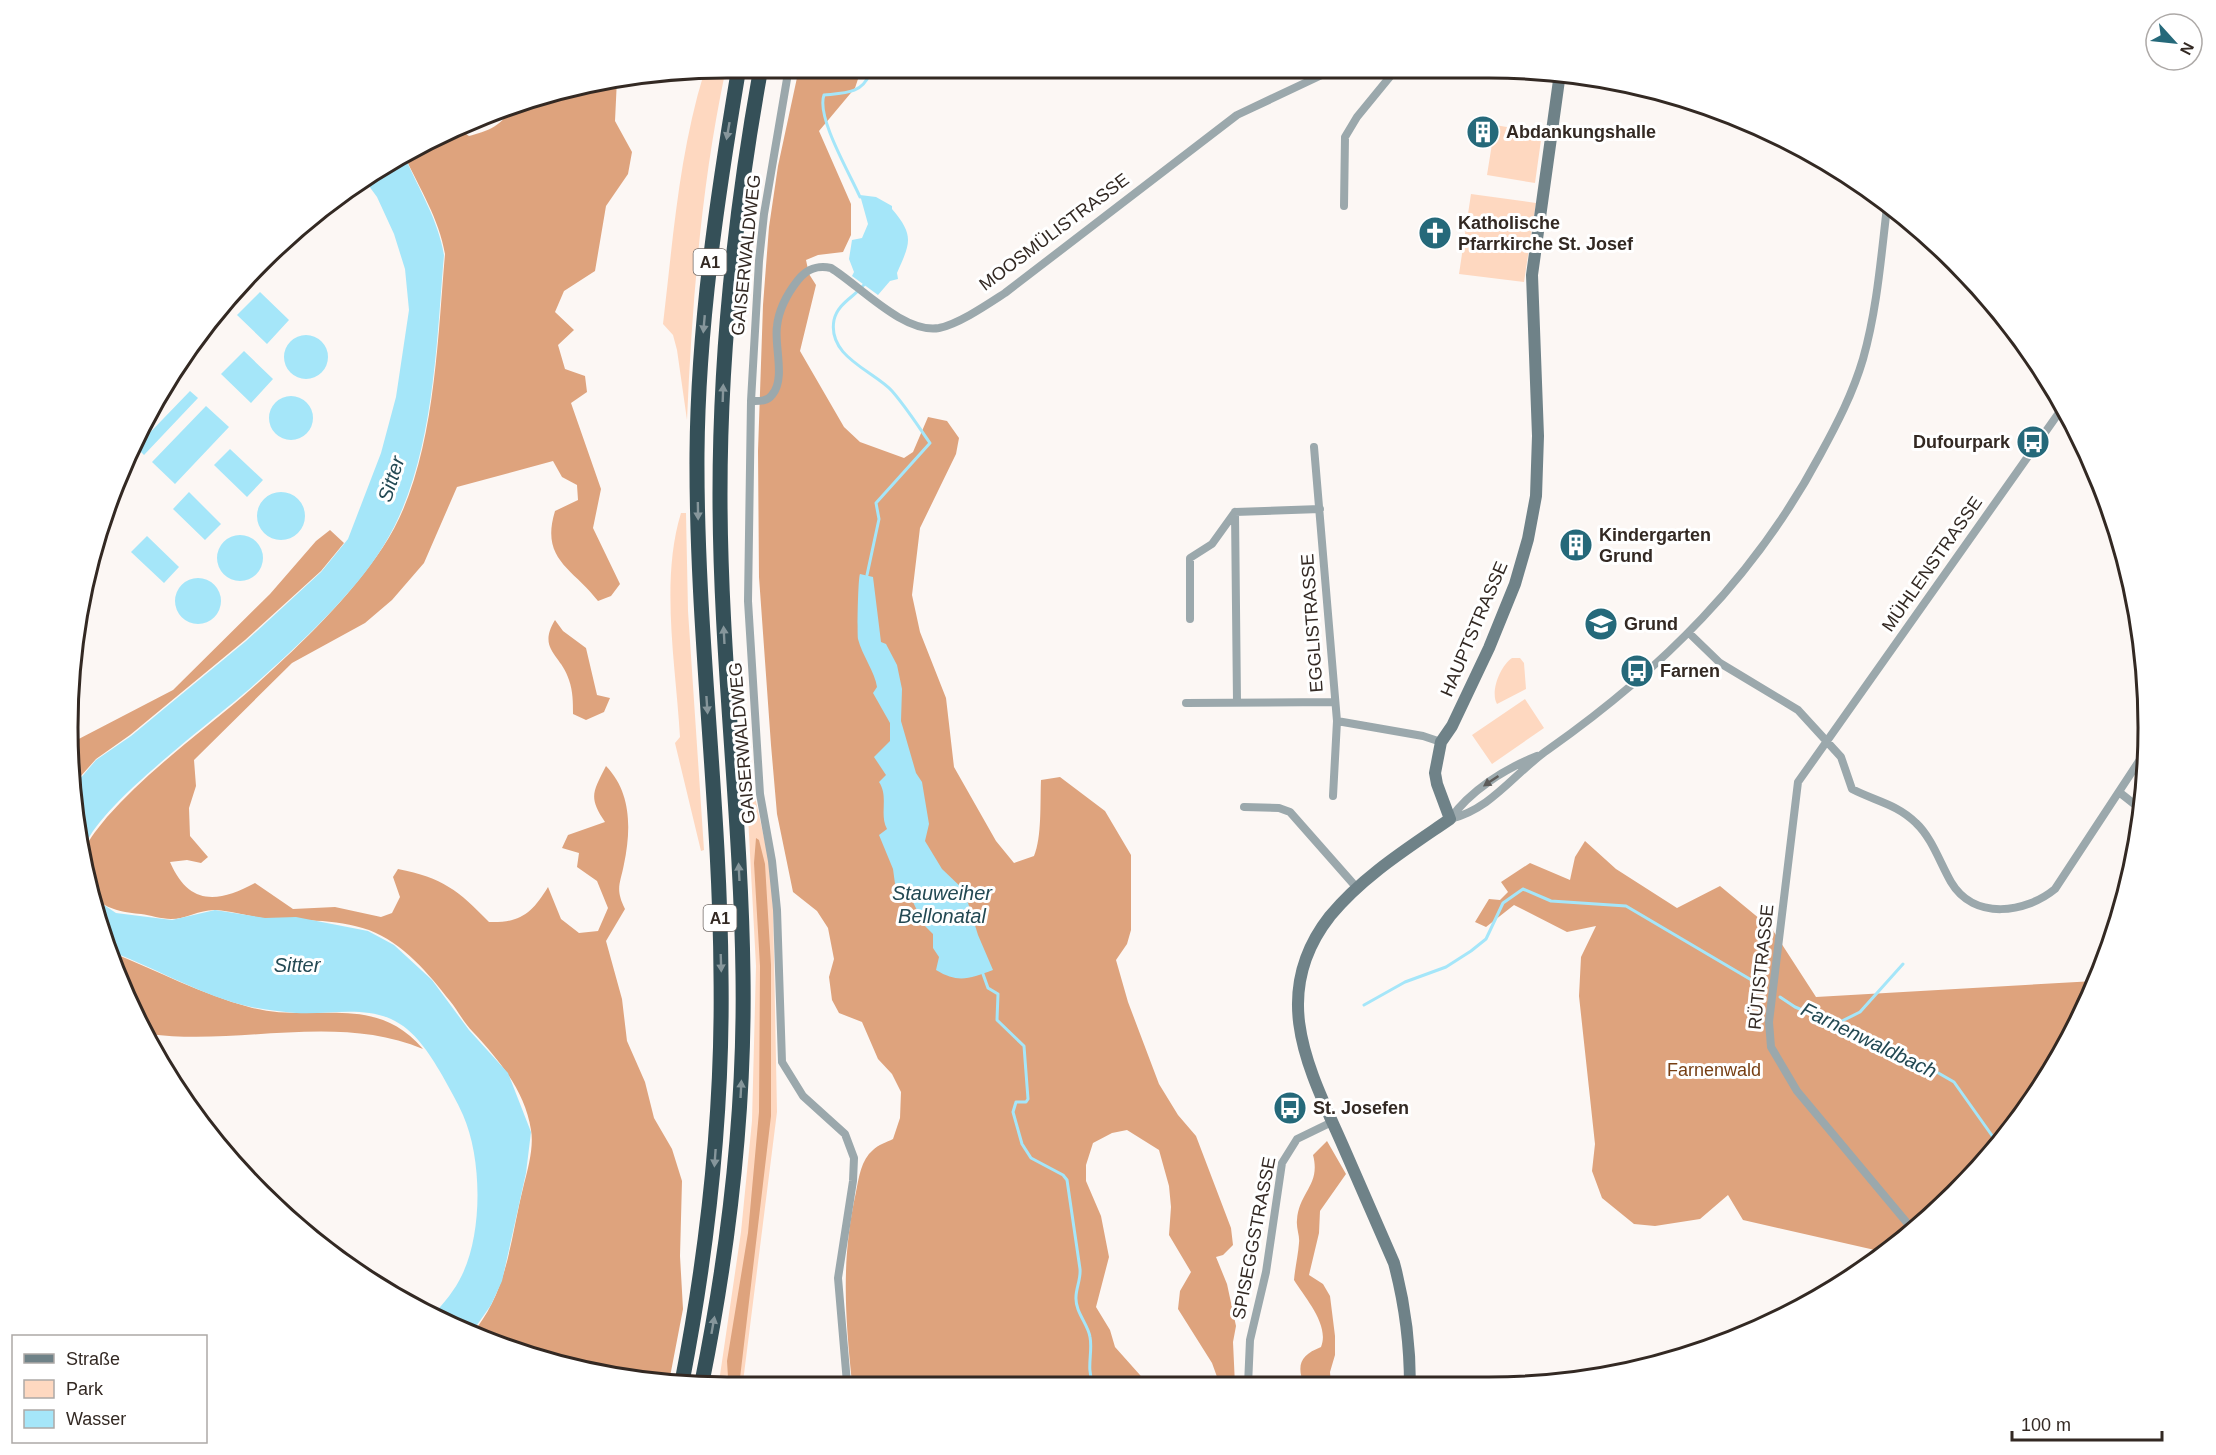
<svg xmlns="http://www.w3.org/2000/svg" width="2216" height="1455" font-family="Helvetica,sans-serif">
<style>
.green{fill:#fed8c0}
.forest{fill:#dea37d}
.water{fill:#a5e6f9}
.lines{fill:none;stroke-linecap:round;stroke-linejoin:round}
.stream{stroke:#a5e6f9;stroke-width:3}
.street{stroke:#9ba8ac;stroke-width:8}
.secondary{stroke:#6f8288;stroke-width:12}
.highway{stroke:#355058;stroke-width:15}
.oneway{fill:#86969b}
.oneway2{fill:#5d5c5a}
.labels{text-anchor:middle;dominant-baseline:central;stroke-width:6;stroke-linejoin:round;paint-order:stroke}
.shield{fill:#fff;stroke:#706965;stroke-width:1.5}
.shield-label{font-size:16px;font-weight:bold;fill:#332923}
.poi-label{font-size:18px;font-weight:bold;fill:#332923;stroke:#fff;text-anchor:start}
.street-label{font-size:18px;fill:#332923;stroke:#fff}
.park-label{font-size:18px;fill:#763f14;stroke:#fff}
.water-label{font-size:20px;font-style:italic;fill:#234953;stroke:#fff}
.rim{fill:none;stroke:#332923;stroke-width:3}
</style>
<rect width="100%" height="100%" fill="#fcf7f4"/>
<path class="green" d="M704,73H725C701,187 692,304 687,420L677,350L673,335L663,324C673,240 679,154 704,73Z
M1495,125L1542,133L1535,183L1487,175Z
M1471,194L1536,203L1524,282L1459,274Z
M681,513H686L688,611L704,850L701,851L675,743L680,737C676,666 660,581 681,513Z
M1512,658H1520L1524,663L1526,689L1497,704C1490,692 1500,666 1512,658Z
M1525,699L1544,728L1492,764L1472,735Z
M747,797H755L769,860L773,907L777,1112L743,1382H719L741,1232L752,1121L756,966Z"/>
<path class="forest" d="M798,73H860L855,88L819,131L851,204V235L843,252L818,255L806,260L809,274L816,285L800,351L844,427L860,442L904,458L913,452L928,417L947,421L959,438L956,454L920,528L912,595L920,632L946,698L954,767L996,841L1014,863L1034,856C1042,837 1040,802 1041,780L1060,777L1105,811L1131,855V930L1127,944L1116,960L1128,1002L1159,1084L1178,1115L1196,1136L1231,1228L1233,1245L1223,1255L1216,1257L1227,1284L1236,1326L1233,1342L1235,1385H1220L1212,1363L1178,1309L1180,1291L1191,1272L1169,1235L1171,1207L1169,1186L1159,1150L1127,1130L1112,1133L1093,1143L1086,1165V1181L1101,1216L1109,1257L1096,1307L1110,1330L1115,1347L1148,1384L852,1383C845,1314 841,1260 856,1192C859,1177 861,1160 873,1150C878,1145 887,1142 893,1139L900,1118L901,1092L892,1074L878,1059L862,1022L839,1013L832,1000L829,977L834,959L828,928L817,911L793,892L777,814L771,745L759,577L758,451L763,305L769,227L778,166Z
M617,79L615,121L632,152L628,174L606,206L595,271L564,291L555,312L574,330L558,345L565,369L585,376L587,392L571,403L601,489L593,528L620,584L611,596L598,601C573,568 540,560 555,511L578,500L577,485L562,477L553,461L457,487L424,563L392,600L365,623L292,663L194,760L196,786L189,808L190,836L208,857L201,863L187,860L170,862C189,906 218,903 255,883L293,909L335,907L381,917L392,913L400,897L393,877L398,869C443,878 458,890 489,922C521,923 532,913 548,887L561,919L579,933L598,931L608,908L597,881L577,867L579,853L562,848L568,835L605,822C588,797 593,792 606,766C632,793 631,830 624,864C620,885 615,888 625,909L606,941L622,999L627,1041L645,1082L654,1118L672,1149L682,1181L680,1256L683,1309L669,1382H642L471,1335C509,1291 510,1238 524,1184C528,1169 534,1146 531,1130C525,1091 499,1060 473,1032C464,1023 458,1011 450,1001C429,974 403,943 369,930C335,918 297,921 262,918C247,916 232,911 216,910C201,909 186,919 171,919C161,919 150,915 141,914C111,911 92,906 85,872C84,867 84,854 85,849C89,838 100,826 107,817C152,766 208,728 258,683C303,642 349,598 383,547C435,470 437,344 445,254C439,219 420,189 405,157L460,130L469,136C485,132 507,125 510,105L516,102Z
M330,530L344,543L321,571L245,640L130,735L96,759L72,786L71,743L173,690L270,594L316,541Z
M555,620L563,631L586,648L597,695L610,698L604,712L586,720L573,714C573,703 573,691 569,680C561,654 537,650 555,620Z
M756,838L759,840L765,864L771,965V1116L740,1378L732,1382L728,1377L727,1361L748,1233L759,1112L760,966L754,863Z
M1585,841L1616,869L1677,908L1720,886L1772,929L1816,997L2095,981L2060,1057L1985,1162L1888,1253L1743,1220L1728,1195L1700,1219L1655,1226L1634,1224L1602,1198L1592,1171L1595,1144L1579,996L1581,957L1596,926L1567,932L1514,905L1486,927L1475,922L1489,899L1500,900L1508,892L1501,882L1530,863L1570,880L1575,857Z
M113,953C158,971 201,994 249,1007C313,1025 374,991 423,1049C337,1013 240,1046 149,1034L146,1033Z
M1327,1141L1346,1174L1320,1211L1319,1233L1309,1275L1323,1284L1330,1296L1335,1336V1355L1330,1372L1331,1385H1304C1296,1364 1301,1355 1321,1347C1330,1325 1305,1298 1294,1280C1295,1268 1298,1256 1299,1243C1300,1236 1296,1228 1297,1220C1299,1192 1321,1185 1313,1155Z"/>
<path class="water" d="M405,157C419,190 438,219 444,255C436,347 434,464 384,545C355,593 298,646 255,684C220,716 93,808 84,850C83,855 84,862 84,868L73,813V787L96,760L131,736L246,641L321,572L348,539L381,453L396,397L409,310L405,269L394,234L377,197L363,178Z
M860,195L876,197L892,206V209C915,236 910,243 897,273L898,279L890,281L878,295L852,276L854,272L849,259L852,240L862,238L868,224Z
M260,292L289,320L267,344L237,315Z
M284 357a22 22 0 1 1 44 0a22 22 0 1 1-44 0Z
M244,351L273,379L251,403L221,374Z
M190,391L198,398L144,455L136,447Z
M269 418a22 22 0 1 1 44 0a22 22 0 1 1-44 0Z
M206,406L229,427L175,484L152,462Z
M230,449L263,480L247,497L214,465Z
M257 516a24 24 0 1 1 48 0a24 24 0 1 1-48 0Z
M189,492L221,524L205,540L173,509Z
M217 558a23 23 0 1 1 46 0a23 23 0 1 1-46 0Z
M147,536L179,567L164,583L131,552Z
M860,574L873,577L881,642L886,644L897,665L902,689L901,721L916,773L922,782L929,824L925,841L942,869L964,890L978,935L993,970C970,978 959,984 936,970L939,957L933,948V934L924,925L913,902L900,898V893L896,891L893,869L879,835L887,829C879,814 889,797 879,782L886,775L874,757L890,741V723L873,693L877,687C875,672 862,655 858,639C857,633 858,578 860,574Z
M175 601a23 23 0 1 1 46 0a23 23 0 1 1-46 0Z
M85,874L98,901L116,913L172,920L215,910L265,918L296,917L368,931L394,945L432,980L469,1030L508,1073L531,1132L526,1173L502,1281L491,1305L470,1335L433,1315C444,1303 455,1290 462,1275C483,1232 482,1158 463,1115C457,1101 449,1088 442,1075C429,1053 415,1030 391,1019C361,1006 327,1015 296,1013C282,1012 265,1010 251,1007C202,996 158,969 112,952L90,898Z"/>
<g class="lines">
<path class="stream" d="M860,197C850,174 816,117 824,95C845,93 862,94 870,73
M866,282C857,296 838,302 834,320C827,357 874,371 892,391C906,407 918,426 930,443L876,503L879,519L867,575
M983,974L988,988L998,994L997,1020L1024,1046L1028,1099L1026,1102H1016L1013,1112L1022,1144L1031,1158L1063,1175L1067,1180L1080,1269C1081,1279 1076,1288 1076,1297C1075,1312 1088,1324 1090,1337C1093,1352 1086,1367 1093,1384
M1780,997L1795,1007L1900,1051L1954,1082L1998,1144
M1364,1005L1405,982L1446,967L1471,951L1486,939L1503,903L1523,889L1551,901L1626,906L1765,988
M1836,1024L1860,1012L1903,964"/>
<path class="street" d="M788,73L764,214L759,261L751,401L748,601L760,794L772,861L777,910L782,1062L803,1096L845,1134L854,1158L853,1181L838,1278L847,1383
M1344,206L1345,137L1357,117L1393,73
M751,401C758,401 767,402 772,395C786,379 774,346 777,326C779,308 787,294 798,280C807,269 817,265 831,268C860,286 904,334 939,328C959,324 988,304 1005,293L1237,115L1326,73
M1314,447L1337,721L1333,796
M1235,512L1237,702
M1235,512L1320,509
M1190,619V558L1212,544L1235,512
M1689,633L1720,663L1798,710L1841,757L1852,789C1875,801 1897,804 1916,823C1932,838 1940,863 1951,882C1974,921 2026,913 2055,889L2145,752
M1186,703L1335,702
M1337,721L1423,736L1441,742
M2119,792L2143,811
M1244,807L1279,808L1290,812L1357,888
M1450,819C1492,809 1515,772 1549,749C1661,670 1755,577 1820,455C1837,424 1853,393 1863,359C1877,310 1881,257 1887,207
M1450,819C1470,791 1504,769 1537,756
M1913,1230L1797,1091L1771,1047L1769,1022L1798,782L2063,407
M1248,1385L1250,1340L1266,1272L1282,1163L1297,1139L1332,1122"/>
<path class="secondary" d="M1410,1386C1410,1344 1405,1304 1394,1263C1377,1224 1360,1185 1343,1146C1309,1069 1268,995 1330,916C1363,876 1408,848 1450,819L1437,784L1435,773L1441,742L1452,726L1489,648L1515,584L1528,539L1536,496L1538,436L1532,275L1560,73"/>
<path class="highway" d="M682,1382C708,1248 723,1112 721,975C720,801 696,628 697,454C698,326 717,199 738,73
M702,1382C729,1248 745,1112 743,975C741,814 720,655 720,494C720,352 735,212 760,73"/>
</g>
<defs><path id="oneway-solid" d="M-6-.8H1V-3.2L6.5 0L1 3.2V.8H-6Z" transform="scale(1.5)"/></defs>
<g class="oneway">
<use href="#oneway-solid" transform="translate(728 131) rotate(100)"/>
<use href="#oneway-solid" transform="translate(704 324) rotate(95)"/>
<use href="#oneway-solid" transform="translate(723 393) rotate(-88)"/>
<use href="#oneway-solid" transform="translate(698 511) rotate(89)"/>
<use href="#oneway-solid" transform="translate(724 635) rotate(-93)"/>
<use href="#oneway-solid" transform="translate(707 705) rotate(86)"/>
<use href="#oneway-solid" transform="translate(739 872) rotate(-93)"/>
<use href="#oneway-solid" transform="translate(721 963) rotate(88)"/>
<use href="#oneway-solid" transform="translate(741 1089) rotate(-87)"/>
<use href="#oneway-solid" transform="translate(715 1158) rotate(94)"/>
<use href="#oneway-solid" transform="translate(713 1325) rotate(-80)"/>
</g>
<use class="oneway2" href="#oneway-solid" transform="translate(1491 781) rotate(146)"/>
<defs>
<symbol id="building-disc" viewBox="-11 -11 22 22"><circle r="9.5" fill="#25697a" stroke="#fff"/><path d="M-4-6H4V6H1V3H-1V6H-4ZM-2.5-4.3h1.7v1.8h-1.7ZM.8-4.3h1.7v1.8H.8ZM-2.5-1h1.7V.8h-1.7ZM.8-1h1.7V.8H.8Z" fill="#fff"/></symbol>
<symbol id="church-disc" viewBox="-11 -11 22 22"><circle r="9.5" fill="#25697a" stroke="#fff"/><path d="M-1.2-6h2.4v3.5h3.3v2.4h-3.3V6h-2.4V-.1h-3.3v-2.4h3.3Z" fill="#fff"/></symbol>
<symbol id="bus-disc" viewBox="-11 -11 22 22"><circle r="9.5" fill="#25697a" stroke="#fff"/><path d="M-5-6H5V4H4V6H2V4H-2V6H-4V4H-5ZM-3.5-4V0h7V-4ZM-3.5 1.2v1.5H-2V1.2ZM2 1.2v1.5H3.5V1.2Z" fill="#fff"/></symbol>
<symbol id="school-disc" viewBox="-11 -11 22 22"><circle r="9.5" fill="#25697a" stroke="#fff"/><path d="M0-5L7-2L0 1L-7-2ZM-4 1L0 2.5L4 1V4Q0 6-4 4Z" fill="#fff"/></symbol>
</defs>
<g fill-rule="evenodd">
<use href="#building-disc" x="1464" y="113" width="38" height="38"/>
<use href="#church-disc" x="1416" y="214" width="38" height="38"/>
<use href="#bus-disc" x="2014" y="423" width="38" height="38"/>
<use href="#building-disc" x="1557" y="526" width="38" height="38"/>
<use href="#school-disc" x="1582" y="605" width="38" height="38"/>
<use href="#bus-disc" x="1618" y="652" width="38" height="38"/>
<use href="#bus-disc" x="1271" y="1089" width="38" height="38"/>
</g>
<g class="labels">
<g class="shield">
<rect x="693.5" y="249" width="33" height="26" rx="4.5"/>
<rect x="703.5" y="905" width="33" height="26" rx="4.5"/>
</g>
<g class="shield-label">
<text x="710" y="262">A1</text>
<text x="720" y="918">A1</text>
</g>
<g class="poi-label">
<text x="1506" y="132">Abdankungshalle</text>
<text x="1458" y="223">Katholische<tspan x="1458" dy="21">Pfarrkirche St. Josef</tspan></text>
<text x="2010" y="442" text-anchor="end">Dufourpark</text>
<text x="1599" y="535">Kindergarten<tspan x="1599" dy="21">Grund</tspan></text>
<text x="1624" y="624">Grund</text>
<text x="1660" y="671">Farnen</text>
<text x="1313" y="1108">St. Josefen</text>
</g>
<g class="street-label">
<text transform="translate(1054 232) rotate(-37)">MOOSMÜLISTRASSE</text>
<text transform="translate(746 255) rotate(-84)">GAISERWALDWEG</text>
<text transform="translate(1932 564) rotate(-55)">MÜHLENSTRASSE</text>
<text transform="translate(1312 623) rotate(-94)">EGGLISTRASSE</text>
<text transform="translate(1474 629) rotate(-67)">HAUPTSTRASSE</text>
<text transform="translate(742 743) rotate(-95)">GAISERWALDWEG</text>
<text transform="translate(1761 967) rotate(-84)">RÜTISTRASSE</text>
<text transform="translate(1254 1238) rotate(-79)">SPISEGGSTRASSE</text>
</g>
<g class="park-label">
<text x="1714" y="1070">Farnenwald</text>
</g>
<g class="water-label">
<text transform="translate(391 479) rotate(-72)">Sitter</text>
<text x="942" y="893">Stauweiher<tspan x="942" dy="23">Bellonatal</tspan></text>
<text x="297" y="965">Sitter</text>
<text transform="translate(1869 1040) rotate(26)">Farnenwaldbach</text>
</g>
</g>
<path d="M0 0H2216V1455H0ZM727 78H1489A649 649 0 0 1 2138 727V728A649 649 0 0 1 1489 1377H727A649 649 0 0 1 78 728V727A649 649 0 0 1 727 78Z" fill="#fff" fill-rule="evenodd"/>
<path class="rim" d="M727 78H1489A649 649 0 0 1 2138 727V728A649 649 0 0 1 1489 1377H727A649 649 0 0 1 78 728V727A649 649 0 0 1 727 78Z"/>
<rect x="12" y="1335" width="195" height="108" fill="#ffffff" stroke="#ada9a7" stroke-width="1.5"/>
<rect x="24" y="1354" width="30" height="9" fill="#6f8288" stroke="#ada9a7" stroke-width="1.5"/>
<text x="66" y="1365" font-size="18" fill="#332923">Straße</text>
<rect x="24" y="1380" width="30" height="18" fill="#fed8c0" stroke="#ada9a7" stroke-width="1.5"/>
<text x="66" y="1395" font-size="18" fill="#332923">Park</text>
<rect x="24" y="1410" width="30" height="18" fill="#a5e6f9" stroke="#ada9a7" stroke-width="1.5"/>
<text x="66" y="1425" font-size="18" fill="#332923">Wasser</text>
<g transform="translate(2174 42) rotate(117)"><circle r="28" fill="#ffffff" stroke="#ada9a7" stroke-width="1.5"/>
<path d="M0-4.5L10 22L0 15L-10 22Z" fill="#25697a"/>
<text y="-9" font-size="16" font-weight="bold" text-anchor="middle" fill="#332923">N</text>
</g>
<path d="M2012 1431v9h150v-9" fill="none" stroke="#332923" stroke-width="3"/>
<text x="2021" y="1431" font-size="18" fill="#332923" stroke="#ffffff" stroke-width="4.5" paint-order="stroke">100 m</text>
</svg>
